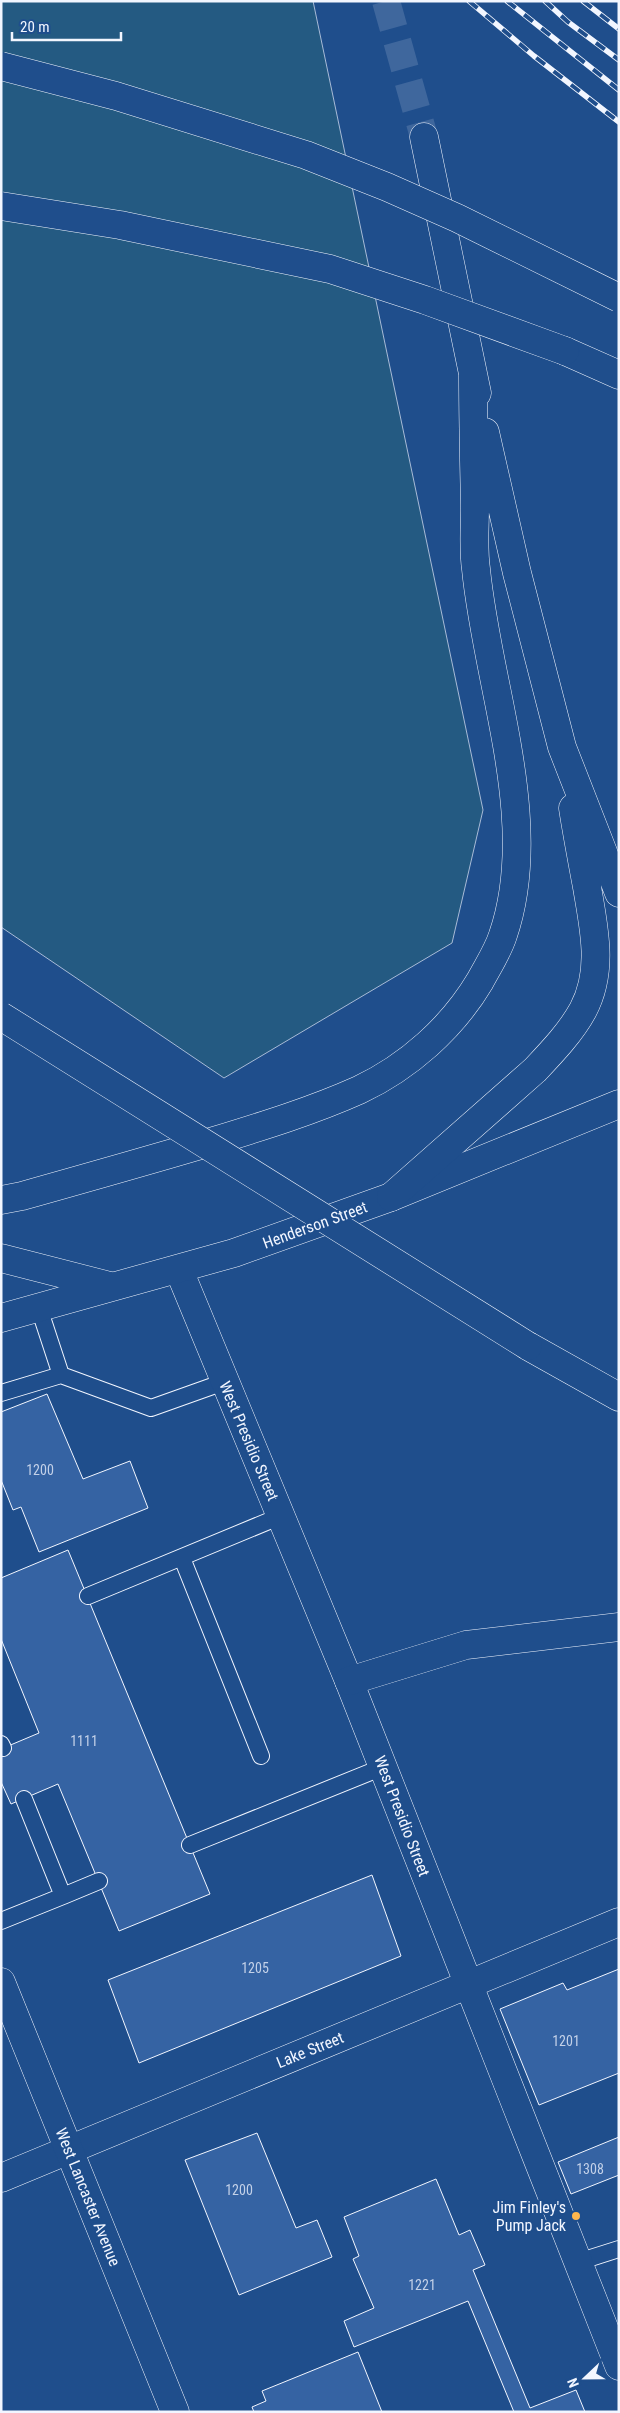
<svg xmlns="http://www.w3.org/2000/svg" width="620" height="2413" font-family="'Roboto Condensed',sans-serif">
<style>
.green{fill:#245a82;stroke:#a8bbd7}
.building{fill:#3563a3;stroke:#f2f6ff}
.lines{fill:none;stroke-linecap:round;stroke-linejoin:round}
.highway-tunnel{stroke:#3f679d;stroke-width:28;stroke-dasharray:28 14;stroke-linecap:butt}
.lane-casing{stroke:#f2f6ff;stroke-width:18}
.street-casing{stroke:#f2f6ff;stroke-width:29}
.secondary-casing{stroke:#f2f6ff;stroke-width:29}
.primary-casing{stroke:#f2f6ff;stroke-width:29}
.highway-casing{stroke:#f2f6ff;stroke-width:29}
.lane{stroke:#1f4e8c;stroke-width:16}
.street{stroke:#1f4e8c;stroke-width:28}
.secondary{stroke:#1f4e8c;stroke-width:28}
.primary{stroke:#1f4e8c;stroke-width:28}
.highway{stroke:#1f4e8c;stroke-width:28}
.rail-casing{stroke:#f2f6ff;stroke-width:5.5}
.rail{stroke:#1f4e8c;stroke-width:4;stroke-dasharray:11;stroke-linecap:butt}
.secondary-bridge-casing{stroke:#f2f6ff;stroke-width:29;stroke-linecap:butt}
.highway-bridge-casing{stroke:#f2f6ff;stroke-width:29;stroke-linecap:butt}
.secondary-bridge{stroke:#1f4e8c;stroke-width:28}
.highway-bridge{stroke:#1f4e8c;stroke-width:28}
.poi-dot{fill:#ffb74d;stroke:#1f4e8c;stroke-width:2}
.labels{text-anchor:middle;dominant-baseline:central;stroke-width:4;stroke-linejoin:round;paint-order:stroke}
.number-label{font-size:14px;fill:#c3d1e8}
.street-label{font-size:16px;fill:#f2f6ff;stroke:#1f4e8c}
.poi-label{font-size:16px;fill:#f2f6ff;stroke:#1f4e8c;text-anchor:end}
</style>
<rect width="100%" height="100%" fill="#1f4e8c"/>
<path class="green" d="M1,1H313L483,810L452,943L224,1078L1,927Z"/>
<path class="building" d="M47,1394L83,1479L130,1461L148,1508L39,1552L21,1507L13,1510L1,1480V1412Z
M68,1550L210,1894L119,1931L58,1784L11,1804L1,1782V1749L39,1733L1,1639V1578Z
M372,1875L401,1956L139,2063L108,1980Z
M619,1969V2073L539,2105L500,2009L563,1983L567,1990Z
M257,2133L296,2228L317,2220L332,2257L239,2295L185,2160Z
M619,2137V2175L571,2194L558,2162Z
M436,2179L459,2235L470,2230L485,2265L473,2270L530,2408L576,2390L585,2412H514L468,2301L354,2347L344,2321L374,2308L353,2259L359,2256L344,2217Z
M358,2352L382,2412H254L252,2407L266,2401L262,2391Z"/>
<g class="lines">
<path class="highway-tunnel" d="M386,1L424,137"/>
<defs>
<path id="lane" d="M39,1308L61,1375
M1,1393L61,1375L151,1408L224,1382
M182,1558L261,1756
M88,1596L281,1516
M1,1744L3,1748
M190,1845L383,1767
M63,1896L99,1881
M1,1921L63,1896L24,1799
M578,2262L619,2249"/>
<path id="street" d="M179,1270L349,1681L619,2366
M1,2178L619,1922"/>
<path id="secondary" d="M528,1346L619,1397
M349,1681L466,1645L619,1627
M1,1982L175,2412"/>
<path id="primary" d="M1,1258L110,1286
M1,1318L234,1253L391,1197L619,1104"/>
<path id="highway" d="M424,137L477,393
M565,351L619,375
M485,432L517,573L562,747L619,893
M391,1197L535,1070C552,1052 571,1032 583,1010C604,970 594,929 587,887C582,860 577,834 573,808
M1,1200L22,1196C86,1178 150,1160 214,1141C263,1126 312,1111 359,1090C408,1067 452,1028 480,981C488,966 498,951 503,935C542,821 487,685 476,569C473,549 475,527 475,507C474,463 473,419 473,376"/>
</defs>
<use href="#lane" class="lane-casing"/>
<use href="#street" class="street-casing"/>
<use href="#secondary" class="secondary-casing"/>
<use href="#primary" class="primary-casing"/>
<use href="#highway" class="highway-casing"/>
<use href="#lane" class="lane"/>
<use href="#street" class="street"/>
<use href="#secondary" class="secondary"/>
<use href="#primary" class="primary"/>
<use href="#highway" class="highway"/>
<defs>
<path id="rail" d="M469,1L534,56L619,122
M507,1L619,90
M545,1L568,22L619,60
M583,1L619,29"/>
</defs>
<use href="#rail" class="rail-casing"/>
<use href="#rail" class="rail"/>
<defs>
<path id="secondary-bridge" d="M1,1016L528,1346"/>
<path id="highway-bridge" d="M1,66L116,96L306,155L387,187L457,218L619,298
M1,206L120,225L330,269L425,300L565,351"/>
</defs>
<use href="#secondary-bridge" class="secondary-bridge-casing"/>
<use href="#highway-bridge" class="highway-bridge-casing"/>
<use href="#secondary-bridge" class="secondary-bridge"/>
<use href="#highway-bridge" class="highway-bridge"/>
</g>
<circle class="poi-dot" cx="576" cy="2216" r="5"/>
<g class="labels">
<g class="number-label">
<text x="40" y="1470">1200</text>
<text x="84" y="1741">1111</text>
<text x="255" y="1968">1205</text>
<text x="566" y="2041">1201</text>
<text x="590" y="2169">1308</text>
<text x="239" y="2190">1200</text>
<text x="422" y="2285">1221</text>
</g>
<g class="street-label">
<text transform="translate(315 1225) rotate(-20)">Henderson Street</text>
<text transform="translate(249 1441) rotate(67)">West Presidio Street</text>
<text transform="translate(402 1816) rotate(69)">West Presidio Street</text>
<text transform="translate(310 2050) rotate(-22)">Lake Street</text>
<text transform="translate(88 2197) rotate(68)">West Lancaster Avenue</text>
</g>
<g class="poi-label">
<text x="566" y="2207">Jim Finley's<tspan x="566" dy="18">Pump Jack</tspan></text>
</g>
</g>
<rect width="620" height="2413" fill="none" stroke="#f2f6ff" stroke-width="5"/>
<g transform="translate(585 2378) rotate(248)" stroke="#1f4e8c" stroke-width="4" paint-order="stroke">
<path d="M0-4L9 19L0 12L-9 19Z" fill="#f2f6ff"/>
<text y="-8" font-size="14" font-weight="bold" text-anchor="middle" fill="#f2f6ff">N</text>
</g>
<path d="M12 32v8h109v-8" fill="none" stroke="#f2f6ff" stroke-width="2.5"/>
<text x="20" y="32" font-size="15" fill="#f2f6ff" stroke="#1f4e8c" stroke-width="4" paint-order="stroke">20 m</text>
</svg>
